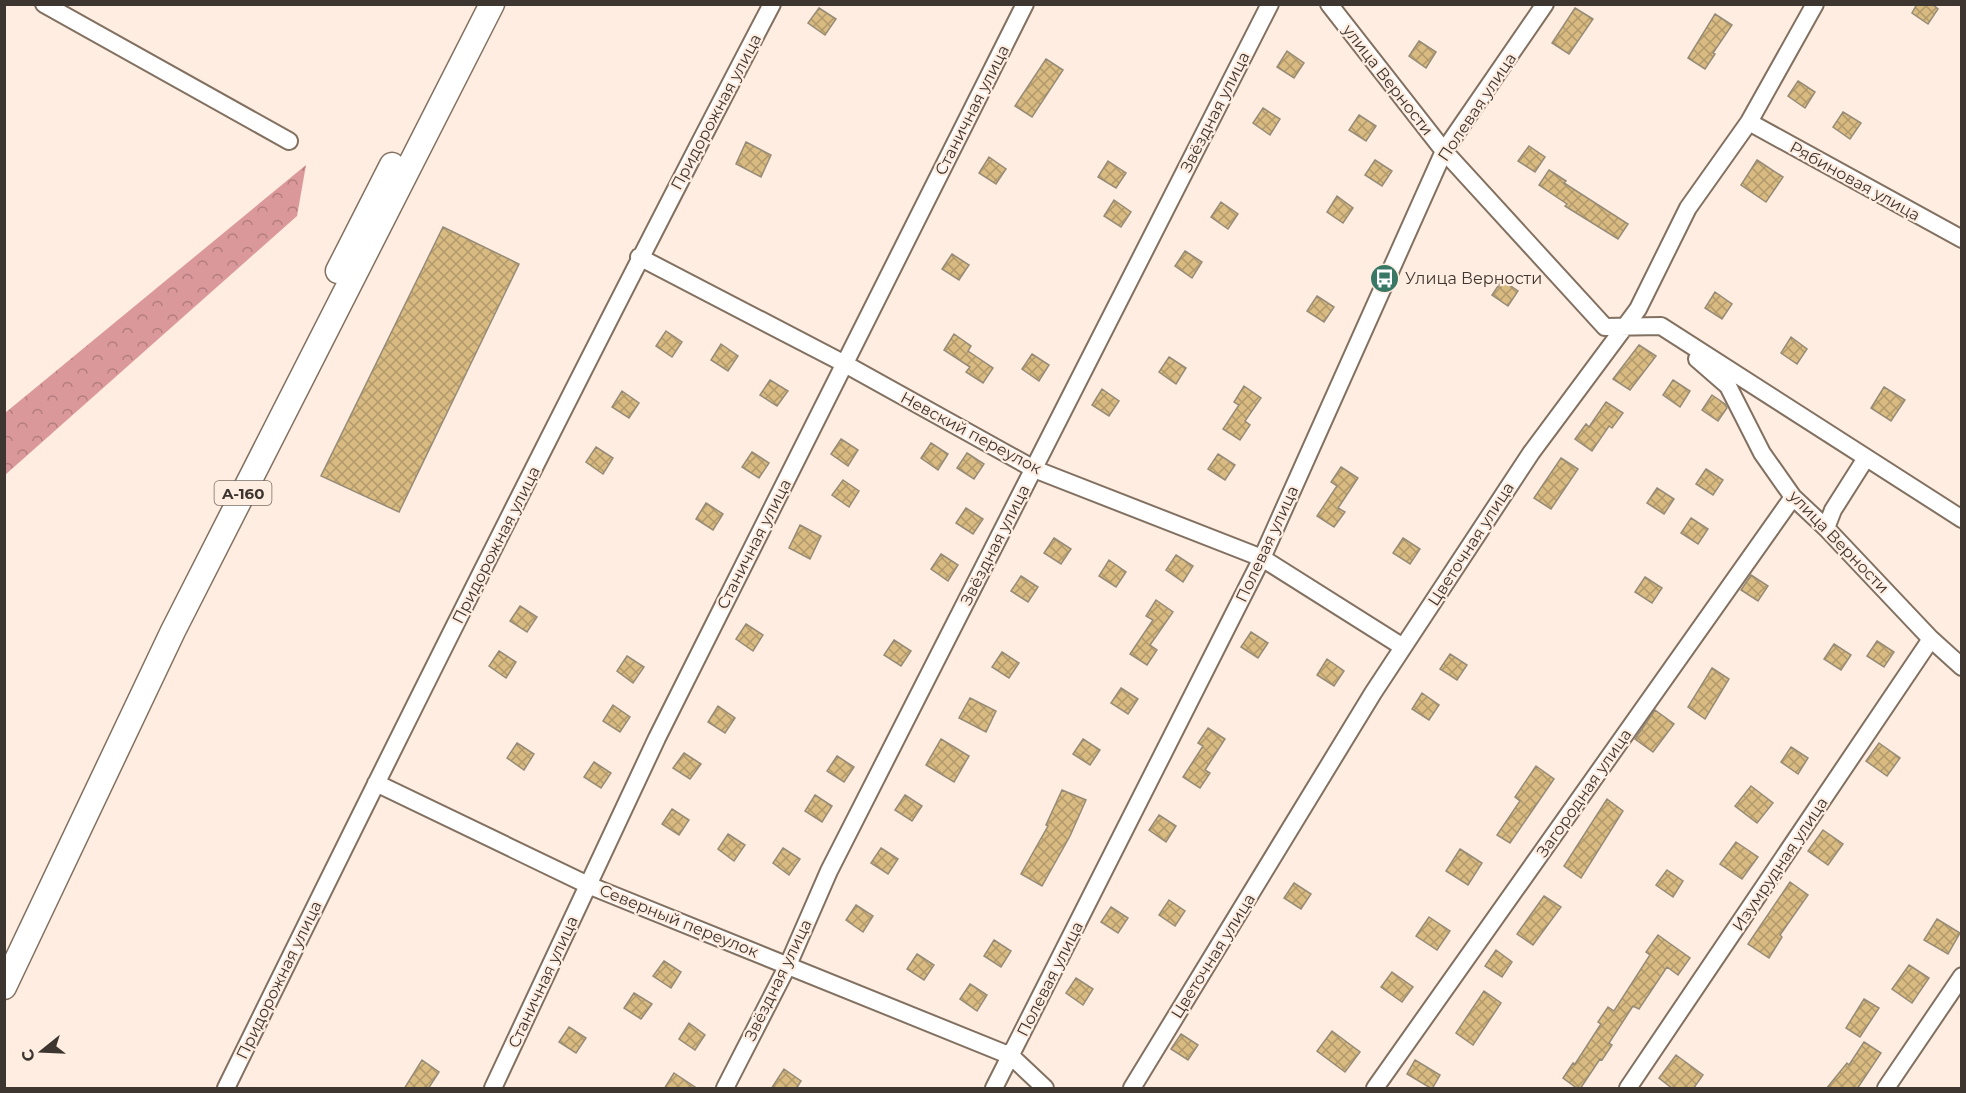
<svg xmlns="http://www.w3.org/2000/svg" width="1966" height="1093" font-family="Montserrat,sans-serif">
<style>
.forest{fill:url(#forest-crowns)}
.building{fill:url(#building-cross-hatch);stroke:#968b77;stroke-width:1.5}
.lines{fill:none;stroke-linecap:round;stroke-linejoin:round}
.minor-casing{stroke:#827061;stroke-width:20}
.highway-casing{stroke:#827061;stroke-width:27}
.minor{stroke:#fff;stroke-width:16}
.highway{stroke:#fff;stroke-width:24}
.labels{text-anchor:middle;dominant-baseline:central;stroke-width:4.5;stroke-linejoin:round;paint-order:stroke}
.shield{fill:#feede0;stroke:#776c64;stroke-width:1.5}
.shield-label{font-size:15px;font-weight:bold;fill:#3d352f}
.street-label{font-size:16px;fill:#3d352f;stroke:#feede0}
.poi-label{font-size:16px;fill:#3d352f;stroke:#feede0;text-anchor:start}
</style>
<defs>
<pattern id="forest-crowns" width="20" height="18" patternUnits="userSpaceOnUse" patternTransform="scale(1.5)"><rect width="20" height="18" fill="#db989a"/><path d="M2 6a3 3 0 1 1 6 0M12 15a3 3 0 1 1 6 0" fill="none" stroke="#b37d7e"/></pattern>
<pattern id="building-cross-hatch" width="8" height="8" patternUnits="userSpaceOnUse" patternTransform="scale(1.5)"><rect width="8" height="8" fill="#d9bb82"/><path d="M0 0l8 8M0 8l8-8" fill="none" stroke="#b1996b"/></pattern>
</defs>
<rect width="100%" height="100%" fill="#feede0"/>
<path class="forest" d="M306,165L297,216L5,475V413Z"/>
<path class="building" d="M1917,4H1932L1938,9L1928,24L1912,13Z
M819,8L836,19L825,35L808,23Z
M1575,8L1593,19L1569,54L1552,43Z
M1715,14L1732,25L1713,53L1715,54L1705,69L1688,58Z
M1419,41L1436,52L1426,68L1409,56Z
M1287,51L1304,63L1294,78L1277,67Z
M1046,59L1063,70L1032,117L1015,106Z
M1798,81L1815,92L1805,108L1788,96Z
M1263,108L1280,119L1270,135L1253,123Z
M1843,112L1861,123L1850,139L1833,127Z
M1359,115L1376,126L1366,141L1349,130Z
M746,142L771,155L761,177L736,164Z
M1529,146L1545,157L1535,172L1518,161Z
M989,157L1006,169L996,184L979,173Z
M1375,160L1392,171L1382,186L1365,175Z
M1757,160L1783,177L1766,202L1741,185Z
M1108,161L1126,173L1116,188L1098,177Z
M1549,170L1566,181L1564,183L1628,224L1618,239L1565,206L1567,204L1539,185Z
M1337,196L1353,208L1343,223L1327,212Z
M1114,200L1131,212L1121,227L1104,216Z
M1221,202L1238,214L1228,229L1211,217Z
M443,227L519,264L399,512L321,476Z
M1185,251L1202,262L1192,278L1175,266Z
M952,254L969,265L959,280L942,269Z
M1502,280L1518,291L1508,306L1492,295Z
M1715,292L1732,304L1722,319L1705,308Z
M1317,296L1334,307L1324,322L1307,311Z
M666,331L682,342L672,357L656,346Z
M954,334L971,346L968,351L993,368L983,383L966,372L970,367L944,350Z
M1791,337L1807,349L1797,364L1781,353Z
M721,344L738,356L728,371L711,360Z
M1639,345L1656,356L1630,390L1613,379Z
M1032,354L1049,365L1039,381L1022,369Z
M1169,357L1186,368L1176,384L1159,372Z
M770,380L788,391L777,406L760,395Z
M1673,380L1690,391L1680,407L1663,395Z
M1244,386L1261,398L1245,421L1250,425L1240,440L1223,429L1239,405L1234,402Z
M1884,387L1905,400L1891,421L1871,408Z
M1102,389L1119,401L1109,416L1092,405Z
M622,391L639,403L629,418L612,407Z
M1712,395L1725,404L1727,408L1718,421L1702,410Z
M1606,402L1623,413L1612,428L1609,426L1592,451L1575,439L1586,424L1589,427Z
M841,439L858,450L848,466L831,454Z
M931,443L948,454L938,470L921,458Z
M596,447L613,458L603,474L586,462Z
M752,452L769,463L759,478L742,467Z
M967,453L984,464L974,479L957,468Z
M1218,454L1235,465L1225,480L1208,469Z
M1561,458L1578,469L1551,509L1534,498Z
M1341,467L1358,478L1338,508L1345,512L1334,527L1317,516L1337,486L1331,482Z
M1706,469L1723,480L1713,495L1696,484Z
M843,480L859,491L849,507L832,495Z
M1657,488L1674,499L1664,514L1647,503Z
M706,503L723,514L713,530L696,519Z
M966,508L983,519L973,534L956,523Z
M1691,518L1708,529L1698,544L1681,533Z
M800,525L821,536L810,559L789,548Z
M1054,538L1071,549L1061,564L1044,553Z
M1403,538L1420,549L1410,564L1393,553Z
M941,554L958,565L948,581L931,569Z
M1176,555L1193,566L1183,582L1166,570Z
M1109,560L1126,572L1116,587L1099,576Z
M1751,575L1768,586L1758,601L1741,590Z
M1021,576L1038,587L1028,602L1011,591Z
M1645,577L1662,588L1652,603L1635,592Z
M1156,600L1173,612L1150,645L1157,650L1147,665L1130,654L1153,620L1146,616Z
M520,606L537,617L527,632L510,621Z
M746,624L763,635L753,651L736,639Z
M1251,632L1268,643L1258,658L1241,647Z
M894,640L911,651L901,666L884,655Z
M1877,641L1894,652L1884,667L1867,656Z
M1834,644L1851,655L1841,670L1824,659Z
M499,651L516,662L506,678L489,666Z
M1002,652L1019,663L1009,678L992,667Z
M1450,654L1467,665L1457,680L1440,669Z
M627,656L644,667L633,683L617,671Z
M1327,659L1344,671L1334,686L1317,675Z
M1712,668L1729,679L1705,719L1688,707Z
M1121,688L1138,699L1128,714L1111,703Z
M1422,693L1439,705L1429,720L1412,709Z
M970,698L996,711L986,732L959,718Z
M613,705L630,717L620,732L603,721Z
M718,706L735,718L725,733L708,722Z
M1655,710L1674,724L1653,752L1635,739Z
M1208,728L1225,739L1205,770L1210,773L1200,788L1183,777L1203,746L1198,743Z
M941,739L969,756L954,782L926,765Z
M1083,739L1100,750L1090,765L1073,754Z
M517,743L534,754L524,770L507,758Z
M1879,743L1900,758L1887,776L1866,761Z
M1791,747L1808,758L1798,774L1781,762Z
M684,753L701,764L690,779L673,768Z
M837,756L854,767L844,782L827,771Z
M594,762L611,773L601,788L584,777Z
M1536,766L1554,779L1510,843L1497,835L1520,801L1515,797Z
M1751,786L1773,803L1757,823L1735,806Z
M1062,790L1086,800L1070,836L1042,886L1021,874L1048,826L1046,825Z
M815,795L832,806L822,822L805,811Z
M905,795L922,806L912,821L895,810Z
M1607,799L1623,811L1581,878L1564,866Z
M672,809L689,820L679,835L662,824Z
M1159,815L1176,826L1166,842L1149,830Z
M1823,830L1843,844L1828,865L1808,851Z
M728,834L745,845L734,861L718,849Z
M1736,842L1758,857L1742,879L1720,864Z
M783,848L800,859L789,875L773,863Z
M881,848L898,859L888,874L871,863Z
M1460,849L1482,863L1468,885L1446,871Z
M1667,870L1683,881L1673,897L1656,885Z
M1790,882L1808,895L1780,935L1782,937L1769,958L1748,944Z
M1294,883L1311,894L1301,909L1284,898Z
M1544,896L1561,907L1533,945L1517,934Z
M1169,900L1185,911L1175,926L1159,915Z
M856,905L873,916L863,932L846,920Z
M1111,907L1128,918L1118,933L1101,922Z
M1429,917L1450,931L1437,950L1416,936Z
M1937,919L1960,933L1948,954L1924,940Z
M1658,935L1690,958L1678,975L1667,967L1639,1009L1633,1006L1609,1043L1612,1045L1602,1060L1600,1059L1580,1089H1578L1563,1078L1573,1063L1575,1064L1601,1024L1598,1022L1608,1007L1614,1011L1650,955L1646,952Z
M994,940L1011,951L1001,967L984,956Z
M1496,950L1512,962L1502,977L1485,966Z
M917,954L934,965L924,980L907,969Z
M664,961L681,972L671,988L653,976Z
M1909,965L1929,978L1912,1003L1892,989Z
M1392,972L1413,987L1402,1002L1381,987Z
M1076,978L1093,989L1083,1005L1066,993Z
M970,984L987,995L977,1011L960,999Z
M1484,991L1501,1003L1473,1045L1456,1033Z
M634,993L652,1004L641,1019L624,1008Z
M1864,999L1879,1008L1860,1037L1846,1028Z
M689,1023L705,1035L695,1050L679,1039Z
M569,1027L586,1038L576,1053L559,1042Z
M1332,1031L1360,1052L1345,1072L1317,1051Z
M1181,1034L1198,1045L1188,1060L1171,1049Z
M1864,1042L1881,1053L1857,1089H1826L1847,1063L1849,1065Z
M1676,1055L1703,1075L1693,1089H1673L1659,1078Z
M422,1060L439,1072L428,1089H404Z
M1415,1060L1440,1075L1432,1089L1407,1074Z
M784,1069L801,1081L796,1089H771Z
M674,1073L698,1089H664Z"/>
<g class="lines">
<defs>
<path id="minor" d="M44,4L289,141
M1329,4L1444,151L1605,327L1661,326L1962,519
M1749,122L1962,239
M639,257L845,364L1034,469L1262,558L1403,647
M1697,359L1728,386L1762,453L1793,497L1826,528L1931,639L1962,667
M1826,528L1833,510L1866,458
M376,783L588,885L1011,1056L1045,1088
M226,1088C404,725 584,363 772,4
M493,1088L657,738L1025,4
M725,1088L788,965L829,871L1270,4
M994,1088L1262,558L1444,151L1545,4
M1132,1088L1373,693L1531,453L1638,309L1688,208L1749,122L1815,4
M1375,1088L1793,497
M1628,1088L1931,639
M1886,1088L1962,976"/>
<path id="highway" d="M338,271L392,165
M4,987L173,631L492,4"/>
</defs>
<use href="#minor" class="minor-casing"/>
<use href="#highway" class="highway-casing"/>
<use href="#minor" class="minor"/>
<use href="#highway" class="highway"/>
</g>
<defs>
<symbol id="bus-disc" viewBox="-11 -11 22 22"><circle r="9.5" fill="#397864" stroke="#feede0"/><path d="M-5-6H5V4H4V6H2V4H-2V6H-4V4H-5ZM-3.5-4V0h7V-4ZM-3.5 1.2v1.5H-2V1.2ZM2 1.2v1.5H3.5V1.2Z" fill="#fff"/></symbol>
</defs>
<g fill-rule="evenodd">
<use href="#bus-disc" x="1368" y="262" width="33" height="33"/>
</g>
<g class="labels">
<rect class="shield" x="214.5" y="481" width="57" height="24" rx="4.5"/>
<g class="shield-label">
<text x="243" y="493">А-160</text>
</g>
<g class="street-label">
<text transform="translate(1388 80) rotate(52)">улица Верности</text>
<text transform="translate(1477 107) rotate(-56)">Полевая улица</text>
<text transform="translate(972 110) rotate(-63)">Станичная улица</text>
<text transform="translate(716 112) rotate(-62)">Придорожная улица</text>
<text transform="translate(1215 112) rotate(-63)">Звёздная улица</text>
<text transform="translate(1855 181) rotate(29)">Рябиновая улица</text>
<text transform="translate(971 433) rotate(28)">Невский переулок</text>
<text transform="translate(1839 542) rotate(46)">улица Верности</text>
<text transform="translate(754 544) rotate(-63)">Станичная улица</text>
<text transform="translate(1267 544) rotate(-65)">Полевая улица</text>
<text transform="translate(1471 544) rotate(-57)">Цветочная улица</text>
<text transform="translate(496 545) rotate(-63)">Придорожная улица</text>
<text transform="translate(995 545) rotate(-63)">Звёздная улица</text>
<text transform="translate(1584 793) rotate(-55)">Загородная улица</text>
<text transform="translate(1780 864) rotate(-56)">Изумрудная улица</text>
<text transform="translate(679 921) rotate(22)">Северный переулок</text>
<text transform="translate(1213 956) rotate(-58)">Цветочная улица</text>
<text transform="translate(1050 979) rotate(-63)">Полевая улица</text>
<text transform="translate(279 980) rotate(-64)">Придорожная улица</text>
<text transform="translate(778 980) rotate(-64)">Звёздная улица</text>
<text transform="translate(543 982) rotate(-65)">Станичная улица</text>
</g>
<g class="poi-label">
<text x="1405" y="278">Улица Верности</text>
</g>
</g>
<rect width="1966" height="1093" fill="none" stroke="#3d352f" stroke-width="12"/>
<g transform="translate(42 1051) rotate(252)" stroke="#feede0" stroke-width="4.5" paint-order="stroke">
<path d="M0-4.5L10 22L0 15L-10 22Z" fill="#3d352f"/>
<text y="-9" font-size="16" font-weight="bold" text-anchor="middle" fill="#3d352f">С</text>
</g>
</svg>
